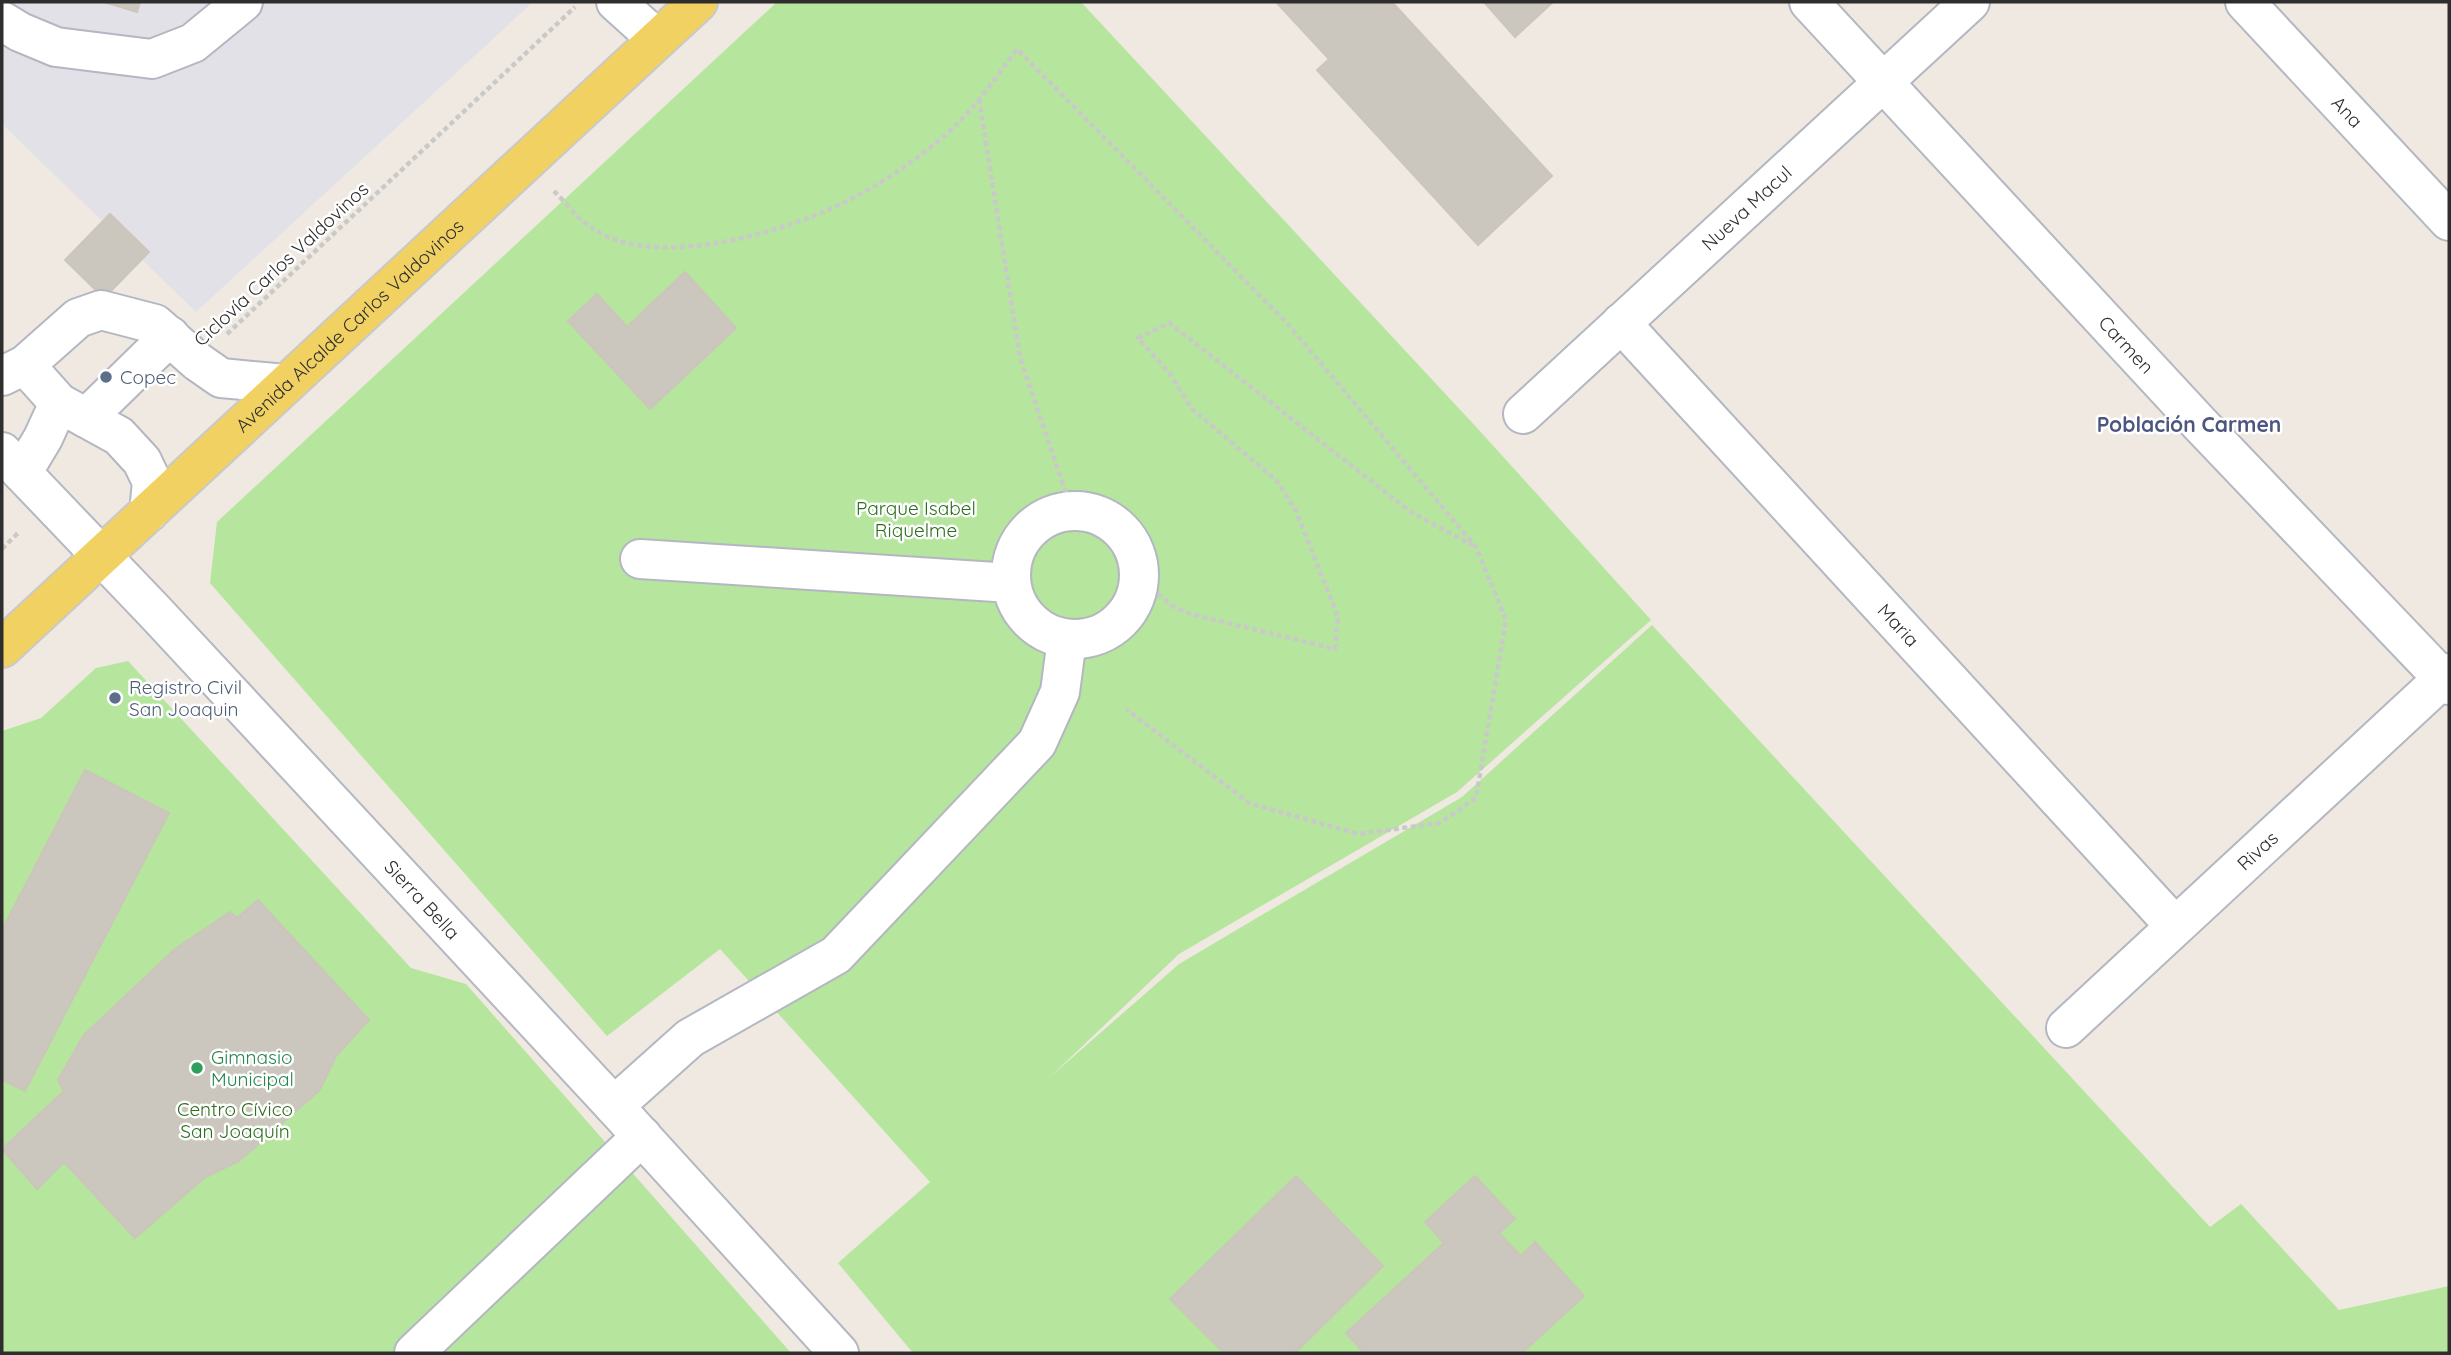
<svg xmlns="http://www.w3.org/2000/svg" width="2451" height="1355" font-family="Quicksand,sans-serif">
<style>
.industrial{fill:#e3e1e8}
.green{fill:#b6e59e}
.building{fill:#cbc7bf;stroke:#cbc5ba;stroke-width:2}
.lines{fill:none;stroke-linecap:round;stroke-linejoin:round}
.minor-casing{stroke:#b4b7c1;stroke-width:42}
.major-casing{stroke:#c9c9c9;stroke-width:42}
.path{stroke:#c9c9c9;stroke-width:4.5;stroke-dasharray:5 3.5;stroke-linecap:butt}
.minor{stroke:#fff;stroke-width:38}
.major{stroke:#f2d163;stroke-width:38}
.service-dot{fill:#5c6f8a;stroke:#fff;stroke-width:2.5}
.leisure-dot{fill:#2e9e5b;stroke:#fff;stroke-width:2.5}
.labels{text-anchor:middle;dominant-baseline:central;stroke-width:5;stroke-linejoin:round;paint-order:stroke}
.street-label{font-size:19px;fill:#2e2e2e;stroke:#fff}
.service-label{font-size:19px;fill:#4e5e75;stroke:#fff;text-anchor:start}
.park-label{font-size:19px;fill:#2c6e1b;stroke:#fff}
.leisure-label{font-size:19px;fill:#27864d;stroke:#fff;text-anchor:start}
.neighbourhood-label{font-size:21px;font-weight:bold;fill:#4d5680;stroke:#fff}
</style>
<rect width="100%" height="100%" fill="#efe9e1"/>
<path class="industrial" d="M2,2H533L196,312L2,124Z"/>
<path class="green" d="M777,2H1081L1478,429L1651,620L1457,792L1179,954L1050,1077L1179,964L1462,797L1652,625L2210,1227L2241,1204L2339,1310L2449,1286V1353H913L838,1263L930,1182L720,949L607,1036L210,583L217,522Z
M128,661L411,968L466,984L791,1353H2V731L41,718L96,668Z"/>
<path class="building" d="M104,2H140L137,12Z
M1276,2H1391L1329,59Z
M1392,2L1552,176L1478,245L1317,70Z
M1484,2H1553L1515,37Z
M110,214L149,252L104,298L65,260Z
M685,272L736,328L650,409L568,321L597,294L627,327Z
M85,770L169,813L25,1091L2,1080V930Z
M258,900L369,1020L336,1056L320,1090L239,1161L204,1178L135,1238L64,1162L37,1189L2,1149L64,1091L58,1080L84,1035L175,949L230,912L237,918Z
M1296,1176L1383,1266L1295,1353H1224L1170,1299Z
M1475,1176L1515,1219L1499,1233L1521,1256L1535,1242L1584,1296L1522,1353H1364L1346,1333L1444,1243L1425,1222Z"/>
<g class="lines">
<defs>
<g id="minor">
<path d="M616,2L657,39"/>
<path id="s1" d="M1809,2L2199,423L2449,685"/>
<path id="s2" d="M2245,2L2449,221"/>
<path d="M2,21L20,32L56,47L152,59L193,43L243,2"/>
<path id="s3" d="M1621,323L2175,926"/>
<path d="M25,365L59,403L119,436L142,461L152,482L149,512"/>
<path d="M2,376L25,365L78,318L101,310L155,324L198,362L221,378L286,384"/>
<path id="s4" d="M1523,414L1970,2"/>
<path d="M86,418L170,336"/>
<path id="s5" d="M2,452L155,612L614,1106L839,1353"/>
<path d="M22,473L43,438L59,403"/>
<circle cx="1075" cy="575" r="64"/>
<path d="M640,559L1011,583"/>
<path id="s6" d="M2066,1028L2449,673"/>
<path d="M614,1106L690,1038L836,955L1037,743L1060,692L1067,639"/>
<path d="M414,1353L642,1136"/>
</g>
<g id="major">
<path id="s7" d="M2,648L698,2"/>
</g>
</defs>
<use href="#minor" class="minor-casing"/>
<use href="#major" class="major-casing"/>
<path class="path" d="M979,99L1020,357L1072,511
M554,191C566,203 578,219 592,228C653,271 782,233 843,203C877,187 931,151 957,124C980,102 998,74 1017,49L1286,322L1476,547L1506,620L1476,798L1440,823L1358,834L1249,803L1126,709
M227,334L575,7
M2,549L20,531
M1139,577L1172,606L1191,614L1335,649L1338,617L1296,511L1277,481L1192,409L1170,374L1138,338L1169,323L1411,512L1472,545"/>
<use href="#minor" class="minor"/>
<use href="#major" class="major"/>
</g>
<g class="service-dot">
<circle cx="106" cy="377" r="7"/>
<circle cx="115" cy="698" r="7"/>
</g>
<circle class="leisure-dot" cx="197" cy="1068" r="7"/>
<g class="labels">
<g class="street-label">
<text stroke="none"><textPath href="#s2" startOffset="150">Ana</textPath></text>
<text stroke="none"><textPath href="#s4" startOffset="304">Nueva Macul</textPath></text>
<text transform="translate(281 264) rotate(-43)">Ciclovía Carlos Valdovinos</text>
<text stroke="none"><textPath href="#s7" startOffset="474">Avenida Alcalde Carlos Valdovinos</textPath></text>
<text stroke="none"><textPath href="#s1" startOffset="467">Carmen</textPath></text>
<text stroke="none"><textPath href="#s3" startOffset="410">Maria</textPath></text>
<text stroke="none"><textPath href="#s6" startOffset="261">Rivas</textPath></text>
<text stroke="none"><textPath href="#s5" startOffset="614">Sierra Bella</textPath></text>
</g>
<g class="service-label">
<text x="120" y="377">Copec</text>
<text x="129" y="687">Registro Civil<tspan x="129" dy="22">San Joaquin</tspan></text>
</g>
<g class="park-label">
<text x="916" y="508">Parque Isabel<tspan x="916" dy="22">Riquelme</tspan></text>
<text x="235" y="1109">Centro Cívico<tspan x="235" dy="22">San Joaquín</tspan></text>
</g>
<g class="leisure-label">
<text x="211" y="1057">Gimnasio<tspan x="211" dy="22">Municipal</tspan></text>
</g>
<g class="neighbourhood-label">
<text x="2189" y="424">Población Carmen</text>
</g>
</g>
<rect width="2451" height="1355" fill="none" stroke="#2e2e2e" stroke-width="7"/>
</svg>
